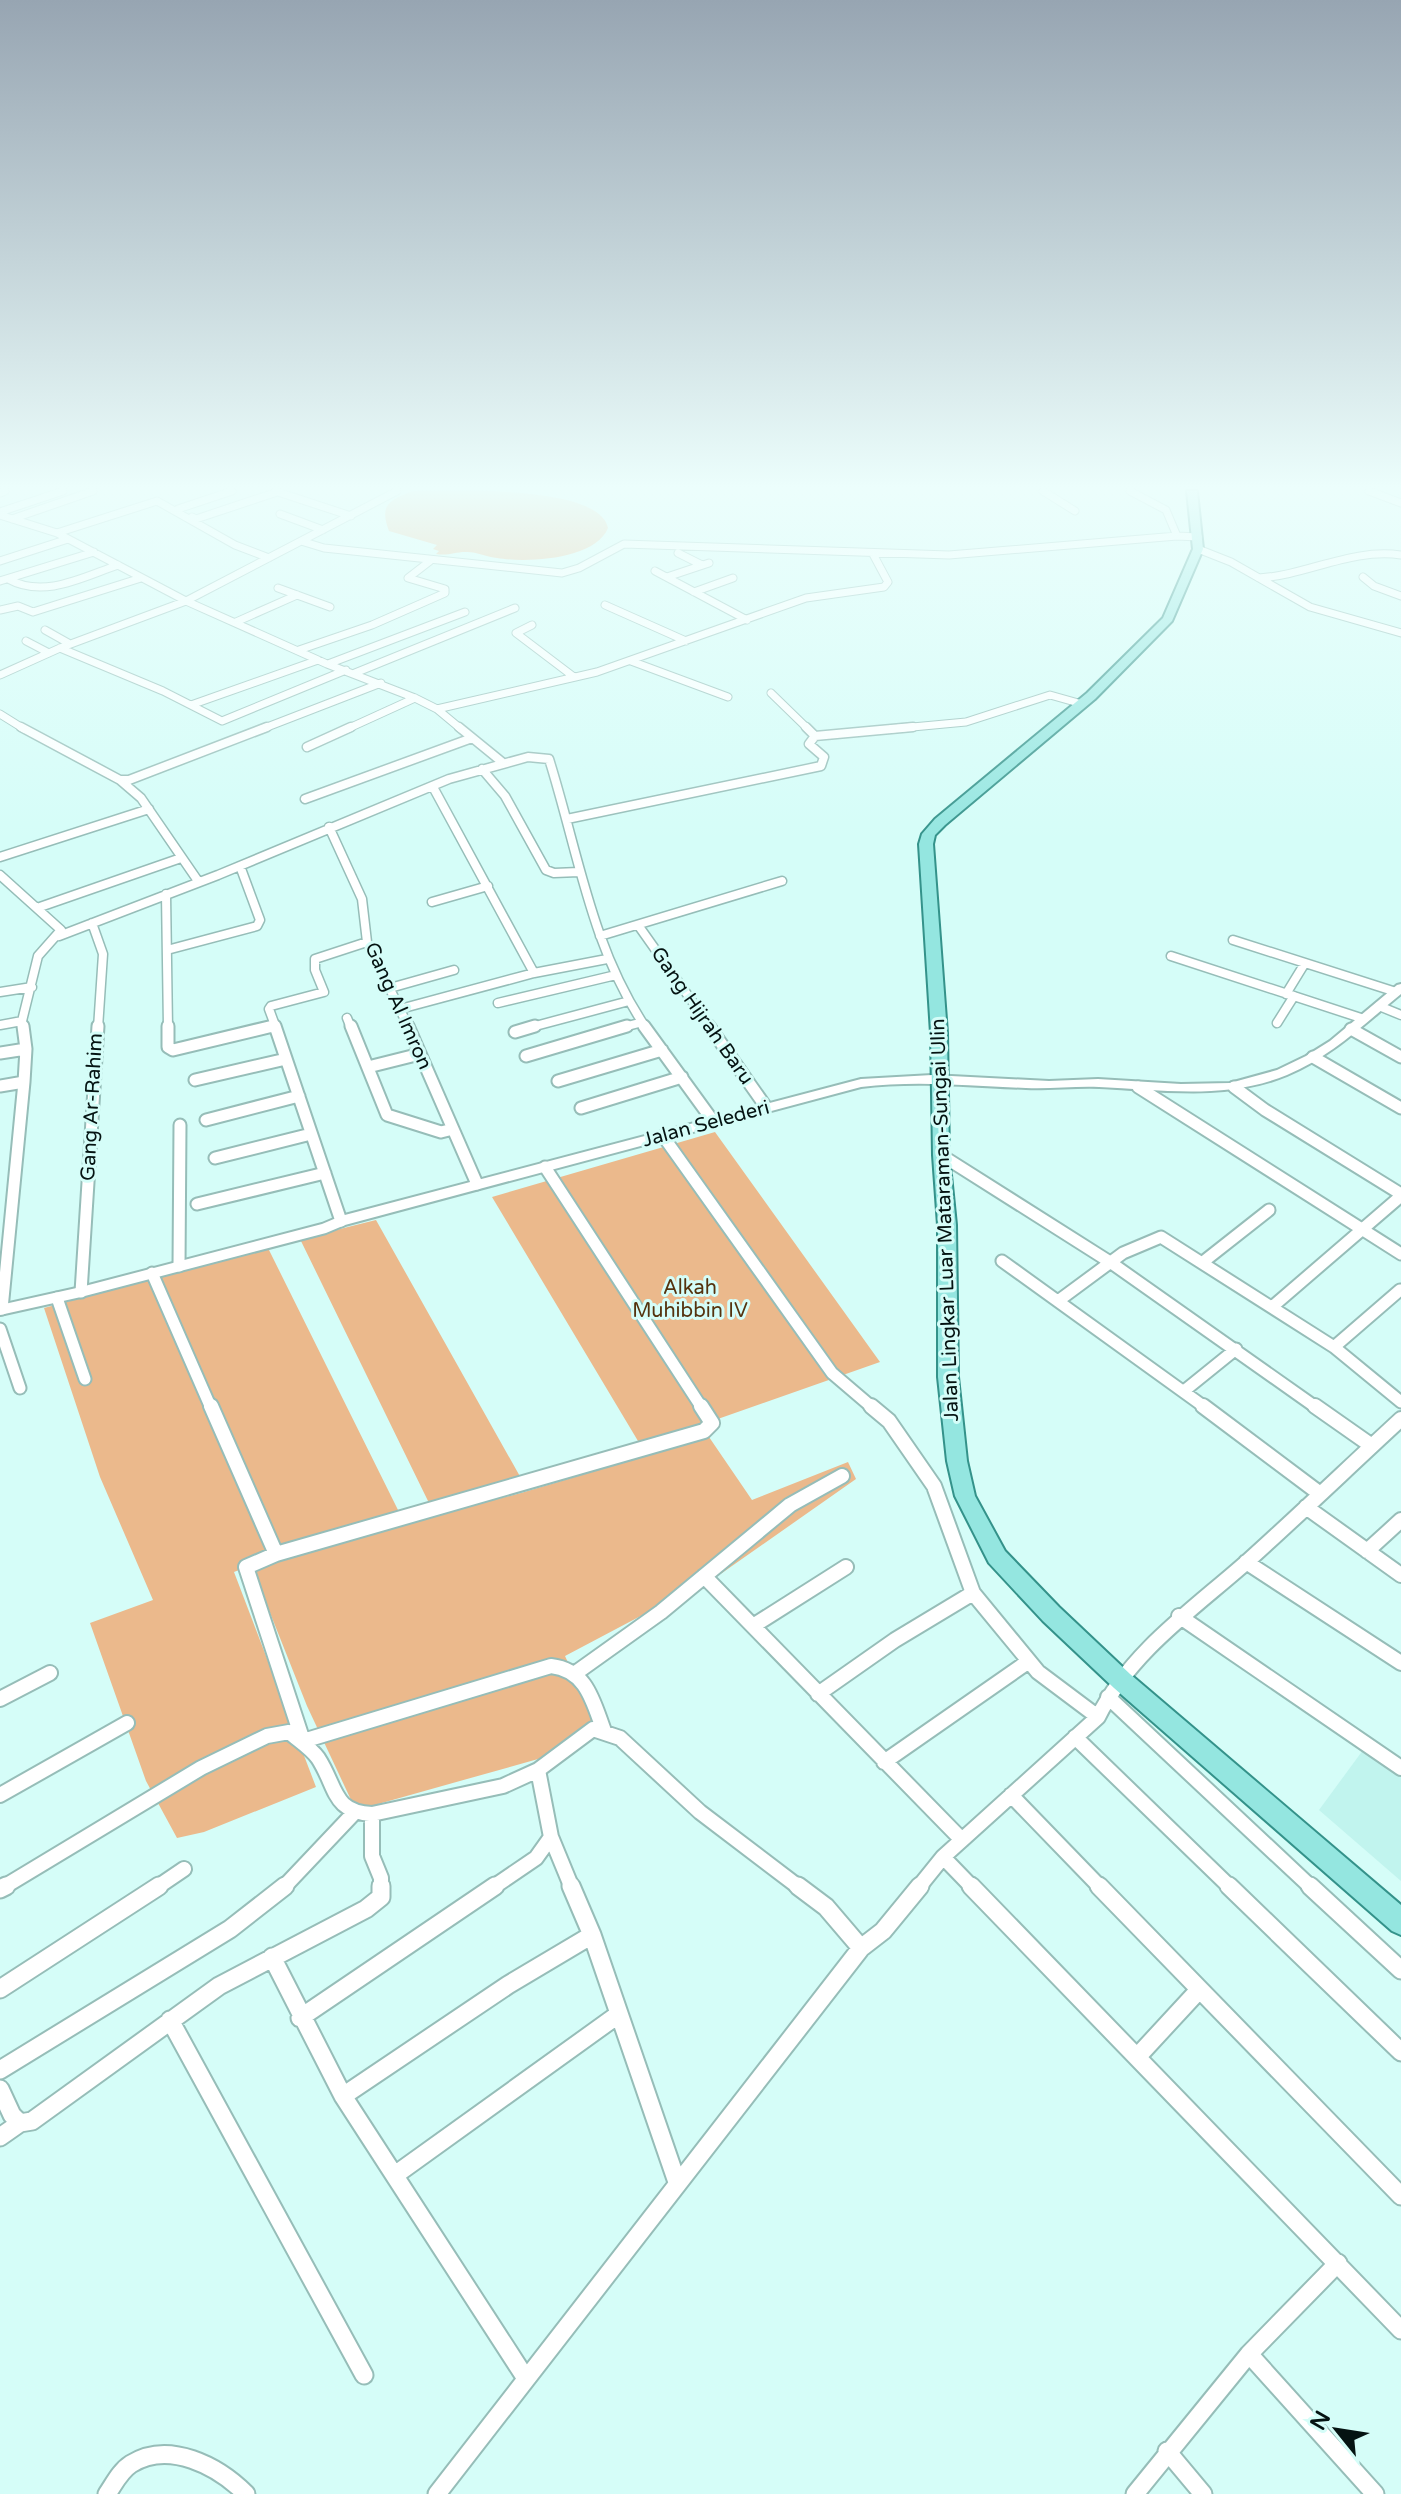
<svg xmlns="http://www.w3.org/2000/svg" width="1401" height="2494" font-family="'Varela Round',sans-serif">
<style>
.built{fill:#c1f4ee}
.green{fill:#ebb98c}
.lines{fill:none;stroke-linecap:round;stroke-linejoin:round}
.minor-far4-casing{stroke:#96bdb8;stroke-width:9}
.minor-far3-casing{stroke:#96bdb8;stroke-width:11}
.minor-far2-casing{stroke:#96bdb8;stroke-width:15}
.minor-far1-casing{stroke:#96bdb8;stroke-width:18}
.minor-casing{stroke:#96bdb8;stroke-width:21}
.tertiary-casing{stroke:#96bdb8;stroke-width:4}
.primary-casing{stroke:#34928a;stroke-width:4}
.minor-far4{stroke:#fff;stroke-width:7}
.minor-far3{stroke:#fff;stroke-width:8}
.minor-far2{stroke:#fff;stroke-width:11}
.minor-far1{stroke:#fff;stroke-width:14}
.minor{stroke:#fff;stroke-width:17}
.tertiary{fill:#fff;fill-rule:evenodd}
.primary{fill:#94e6e0;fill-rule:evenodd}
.labels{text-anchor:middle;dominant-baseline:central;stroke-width:6;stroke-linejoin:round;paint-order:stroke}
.street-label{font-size:20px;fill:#051312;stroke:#d5fdf8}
.park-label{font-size:20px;fill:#55330e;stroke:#d5fdf8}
</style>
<rect width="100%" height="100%" fill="#d5fdf8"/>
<path class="built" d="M1366,1746L1401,1771V1881L1319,1810Z"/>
<path class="green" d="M413,491C449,491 599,484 608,528C595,560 526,563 497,558C487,557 475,551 465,552C455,552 448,556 436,554L439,551L433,549L437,545L389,531C379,505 389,500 413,491Z
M715,1132L880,1362L641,1446L492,1197Z
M376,1220L522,1480L429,1503L300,1239Z
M268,1248L400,1514L337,1531L234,1572L316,1787L204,1832L177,1838L146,1781L90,1623L153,1600L100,1477L44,1308Z
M709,1437L752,1500L848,1462L856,1479L722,1573L565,1656L597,1725L570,1750L364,1808L352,1802L307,1706L253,1570L283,1555L521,1493Z"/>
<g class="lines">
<defs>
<path id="minor-far4" d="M275,491L351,516
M1043,491L1075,511
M1130,491L1166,510L1177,536
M1369,491L1401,503
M0,493L5,491
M178,509L232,491
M0,512L63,491
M280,514L323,530
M0,515L57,533L186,601L327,664L415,698L437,709L461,729
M192,517L196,519L277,492
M12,519L93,491
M57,533L157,501L235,545L269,558
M301,541L324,548L562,573L579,568L624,544L949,555L1177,536L1198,537
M1198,549L1231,562L1310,607L1401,633
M678,553L702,565
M0,561L68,539
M655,571L747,620
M667,577L709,563
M1363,577L1374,586L1401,596
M1259,578C1308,575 1351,548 1401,555
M8,579C44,599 83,577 118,565
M0,581L94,552
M278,588L330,607
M694,592L733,578
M605,605L686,641
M0,610L18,606L33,612L141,578
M236,622L297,595
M532,625L516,633L574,677
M45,630L70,644
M26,641L49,653
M60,648L163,691L222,721L346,670
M299,650L372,625L445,593V589L408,578L430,561
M631,661L728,697
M328,664L465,612
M355,673L515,608
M0,675L60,648L186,601L397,491
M771,693L808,729
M191,705L318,660
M437,709L597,672L806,598L884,587L888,582L873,554
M0,714L24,729
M262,729L381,683
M347,729L415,698
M891,729L966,722L1050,695L1082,704"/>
<path id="minor-far3" d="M21,727L120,780
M459,727L502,762
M815,736L913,727
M307,747L351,727
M482,769L505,796L546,870L554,873L579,872
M433,787L534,973
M305,799L472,738
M567,819L821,766L824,757L809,744L815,736L806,727
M329,827L362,899L367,942L409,1028
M0,857L149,809
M0,875L61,930L38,956L22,1021L23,1028
M198,881L141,798L120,780H129L267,727
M166,894L168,1028
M432,902L488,886
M37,908L181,858
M92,923L103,954L98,1028
M638,925L711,1028
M59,936L218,875L449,779L528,757L549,759C578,851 591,947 646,1028
M600,936L782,881
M1233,940L1396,992
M167,950L257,926L260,920L240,866
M1171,956L1364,1019
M390,988L454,970
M0,992L32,987
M1286,994L1305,963
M498,1003L616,975
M1379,1006L1401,1015
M400,1009L534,973L607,959
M347,1018L351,1028
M1277,1023L1294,996
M0,1025L22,1021
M264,1028L275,1026
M276,1028L269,1009L271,1006L324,992L315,970V959L367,942
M528,1028L629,1001
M620,1028L639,1023"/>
<path id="minor-far2" d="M168,1026V1047L173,1050L273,1026
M275,1026L341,1221
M351,1026L387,1115L441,1132L453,1129
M408,1026L477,1184
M644,1026L713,1121
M709,1026L766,1107
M1351,1029L1401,1057
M515,1032L535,1026
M0,1053L26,1049
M526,1056L627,1026
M1313,1057L1401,1108
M368,1067L420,1054
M195,1080L286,1059
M558,1081L662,1050
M0,1086L24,1082
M1138,1087L1401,1254
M1234,1087L1265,1110L1401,1194
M581,1108L682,1077
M206,1120L299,1096
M663,1136L832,1373L873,1408
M941,1155L1110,1262L1317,1408
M215,1158L311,1134
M545,1167L702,1408
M197,1204L325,1173
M1002,1261L1206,1408
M1203,1262L1269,1210
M179,1266L180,1125
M152,1273L211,1408
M81,1292L98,1026
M57,1298L85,1379
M1058,1301L1123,1253L1161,1237L1334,1347L1401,1402
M1272,1307L1401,1196
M2,1309L24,1082L26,1049L23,1026
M0,1329L20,1388
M1334,1347L1400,1290
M1184,1391L1236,1349"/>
<path id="minor-far1" d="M211,1406L276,1554
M871,1406L889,1421L934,1486L973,1593L1038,1672L1098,1717
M1203,1406L1319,1493
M1315,1406L1372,1446
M1306,1507L1401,1575
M1367,1551L1401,1520
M1246,1562L1401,1663
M704,1576L962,1840
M1179,1616L1401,1768
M753,1626L846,1567
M577,1672L661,1612L790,1505L842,1476
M818,1694L895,1640L973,1593
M1108,1697L1312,1888
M0,1699L50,1673
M604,1731C593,1702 587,1670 551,1666L303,1741L246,1567L276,1554L704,1431L712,1423L701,1406
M1075,1737L1231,1888
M884,1762L1029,1661
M0,1795L127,1723
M1011,1795L1101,1888
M372,1814V1856L381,1878V1888
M551,1837L572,1888
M943,1857L973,1888
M2,1888L201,1768L267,1736L289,1732C298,1740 311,1748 318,1758C337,1787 332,1812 372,1814L503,1786L538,1770L593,1729L620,1738L700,1812L800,1888
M156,1888L184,1869
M283,1888L354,1813
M492,1888L536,1858L551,1837L538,1770
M918,1888L943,1857L1098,1717C1131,1651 1195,1608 1249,1560C1300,1514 1350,1466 1401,1419"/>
<path id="minor" d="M571,1886L592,1935L677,2182
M798,1886L826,1907L861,1948L883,1931L920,1886
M971,1886L1401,2330
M1099,1886L1401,2196
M1229,1886L1401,2052
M1310,1886L1401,1970
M0,1889L6,1886
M272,1957L343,2096L525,2377
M0,1989L159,1886
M300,2018L495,1886
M170,2020L364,2375
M1138,2056L1199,1990
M0,2070L230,1929L285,1886
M0,2089L12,2115L20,2123L32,2121L219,1986L366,1909L381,1897V1886
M343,2096L508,1985L592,1935
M0,2137L20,2123
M395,2175L619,2014
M1249,2354L1375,2494
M1167,2451L1203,2494
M107,2494C114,2484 120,2471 131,2464C169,2440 218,2466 246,2494
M437,2494L861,1948
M1135,2494L1249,2354L1338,2263"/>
<path id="tertiary" d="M1401,984V994C1364,1024 1332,1056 1287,1075C1226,1100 1163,1090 1099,1087C1075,1086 1051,1089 1026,1088C971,1086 917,1080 861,1087L345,1225L326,1233L81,1297L0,1315V1305L81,1287L322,1224L341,1216L861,1079L932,1075L1049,1081L1098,1079L1181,1084L1230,1083L1277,1070L1306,1056L1330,1041L1397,985Z"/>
<path id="primary" d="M1187,491H1197L1203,549L1172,621L1095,699L945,825L935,835L933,844L947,1033L949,1155L956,1225L958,1377L967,1461L975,1496L1005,1551L1059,1607L1130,1674L1401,1905V1935L1392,1931L1114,1688L1043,1621L989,1563L955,1496L947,1461L938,1377V1225L933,1155L931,1033L919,844L922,834L935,819L1087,693L1163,618L1193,549Z"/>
</defs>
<use href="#minor-far4" class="minor-far4-casing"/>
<use href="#minor-far3" class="minor-far3-casing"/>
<use href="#minor-far2" class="minor-far2-casing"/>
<use href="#minor-far1" class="minor-far1-casing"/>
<use href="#minor" class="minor-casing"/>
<use href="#tertiary" class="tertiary-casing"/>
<use href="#primary" class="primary-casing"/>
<use href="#minor-far4" class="minor-far4"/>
<use href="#minor-far3" class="minor-far3"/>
<use href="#minor-far2" class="minor-far2"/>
<use href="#minor-far1" class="minor-far1"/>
<use href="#minor" class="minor"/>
<use href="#tertiary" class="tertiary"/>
<use href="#primary" class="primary"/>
</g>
<linearGradient id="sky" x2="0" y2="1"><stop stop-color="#97a5b2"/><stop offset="0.58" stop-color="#ecfefc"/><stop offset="1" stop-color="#ecfefc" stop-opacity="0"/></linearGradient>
<rect width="1401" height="840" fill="url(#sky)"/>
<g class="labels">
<g class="street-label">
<text transform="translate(398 1006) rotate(66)">Gang Al Imron</text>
<text transform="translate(702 1016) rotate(55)">Gang Hijrah Baru</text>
<text transform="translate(92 1107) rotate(-87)">Gang Ar-Rahim</text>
<text transform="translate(706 1124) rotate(-15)">Jalan Selederi</text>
<text transform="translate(945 1220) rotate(-92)">Jalan Lingkar Luar Mataraman-Sungai Ulin</text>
</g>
<g class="park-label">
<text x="690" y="1288">Alkah<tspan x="690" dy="23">Muhibbin IV</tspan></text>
</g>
</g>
<g transform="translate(1337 2430) rotate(300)" stroke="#d5fdf8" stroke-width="6" paint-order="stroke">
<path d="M0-6L14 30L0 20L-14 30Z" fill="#051312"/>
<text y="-12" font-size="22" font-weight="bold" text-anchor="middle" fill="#051312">N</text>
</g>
</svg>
